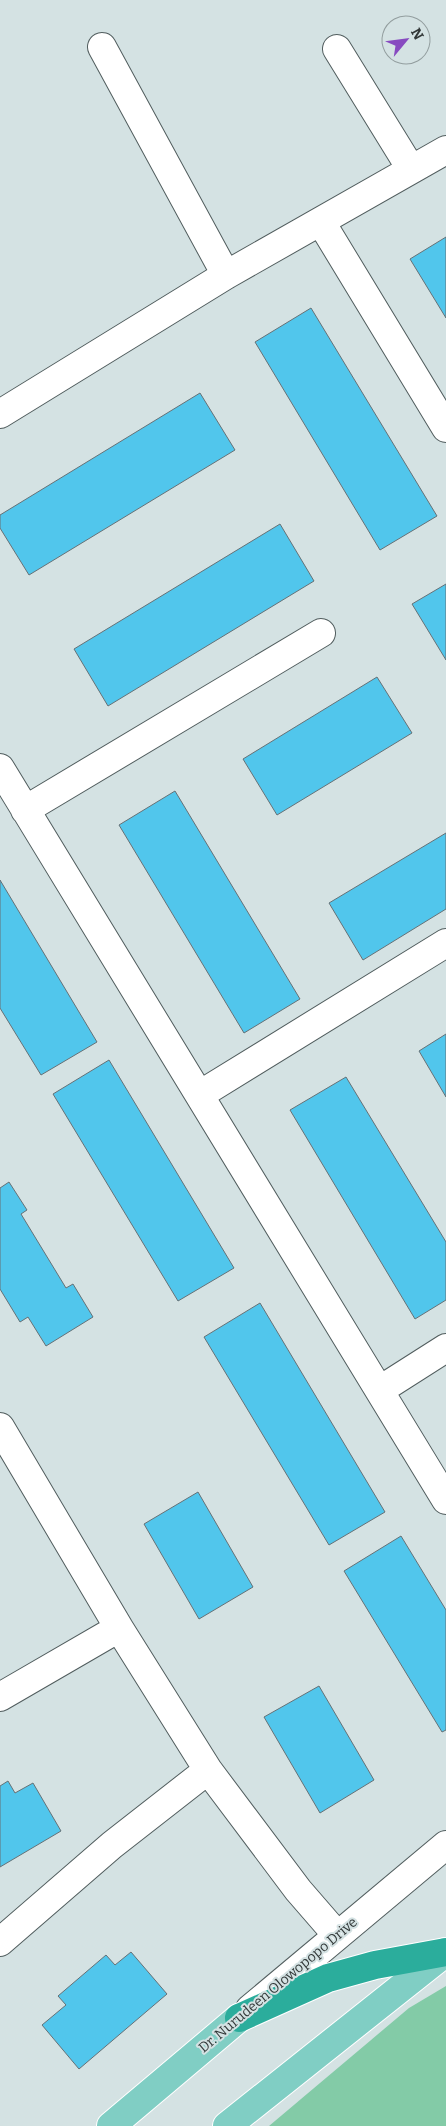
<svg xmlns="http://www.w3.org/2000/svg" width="446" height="2126" font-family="Bitter,serif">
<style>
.green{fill:#83cba7}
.building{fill:#51c6ec;stroke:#667176}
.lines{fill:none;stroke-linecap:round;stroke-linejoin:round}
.minor-casing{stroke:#515d5e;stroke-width:30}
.secondary-casing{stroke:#515d5e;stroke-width:30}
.primary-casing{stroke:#fff;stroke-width:30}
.motorway-casing{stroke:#fff;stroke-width:30}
.minor{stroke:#fff;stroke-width:28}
.secondary{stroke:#fff;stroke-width:28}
.primary{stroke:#80cec4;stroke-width:28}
.motorway{stroke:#2bad9c;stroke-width:28}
.labels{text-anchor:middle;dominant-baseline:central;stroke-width:4;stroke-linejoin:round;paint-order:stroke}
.street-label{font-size:14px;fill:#323838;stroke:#d4e2e3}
</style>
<rect width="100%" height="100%" fill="#d4e2e3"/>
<path class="green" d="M446,1986V2126H269L409,2008Z"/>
<path class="building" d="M446,237V318L410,259Z
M311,308L437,516L380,550L255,342Z
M200,393L235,450L29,575L0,528V515Z
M280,524L314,581L108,706L74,649Z
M446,584V660L412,604Z
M377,677L412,733L277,815L243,759Z
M175,791L300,999L244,1033L119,825Z
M446,833V909L363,960L329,903Z
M0,880L97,1042L41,1075L0,1008Z
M446,1034V1097L419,1051Z
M109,1060L234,1268L178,1301L53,1094Z
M346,1077L446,1242V1300L415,1319L290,1110Z
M9,1182L27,1210L21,1214L66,1288L73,1284L93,1317L46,1346L28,1317L20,1322L0,1289V1188Z
M260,1303L385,1512L329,1545L204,1337Z
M198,1492L253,1587L199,1619L144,1524Z
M401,1536L446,1610V1730L442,1732L344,1571Z
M319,1686L374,1780L320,1813L264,1717Z
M8,1781L15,1793L33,1783L61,1831L0,1867V1786Z
M131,1952L167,1994L79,2069L42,2025L66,2005L58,1996L106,1955L115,1965Z"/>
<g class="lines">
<defs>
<path id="minor" d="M102,47L226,275
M337,49L411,169
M321,222L446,428
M0,414L226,275L446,150
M0,768L446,1500
M25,810L321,633
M201,1094L446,943
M380,1390L446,1348
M0,1427L119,1628L208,1770L298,1890L337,1935
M0,1697L119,1628
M0,1942L112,1845L208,1770"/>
<path id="secondary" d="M250,2009L446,1845"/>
<path id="primary" d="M111,2126L239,2018
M227,2126L446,1952"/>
<path id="motorway" d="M239,2018L328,1978L375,1965L446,1952"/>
</defs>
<use href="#minor" class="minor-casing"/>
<use href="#secondary" class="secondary-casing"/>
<use href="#primary" class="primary-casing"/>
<use href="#motorway" class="motorway-casing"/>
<use href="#minor" class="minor"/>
<use href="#secondary" class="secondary"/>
<use href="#primary" class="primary"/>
<use href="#motorway" class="motorway"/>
</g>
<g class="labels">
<g class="street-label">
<text transform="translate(278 1985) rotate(-40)">Dr. Nurudeen Olowopopo Drive</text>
</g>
</g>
<g transform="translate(406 40) rotate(61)"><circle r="24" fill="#d4e2e3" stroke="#939e9f"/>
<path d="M0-4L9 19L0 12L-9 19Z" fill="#874ac0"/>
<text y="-8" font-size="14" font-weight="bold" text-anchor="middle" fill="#323838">N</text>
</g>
</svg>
